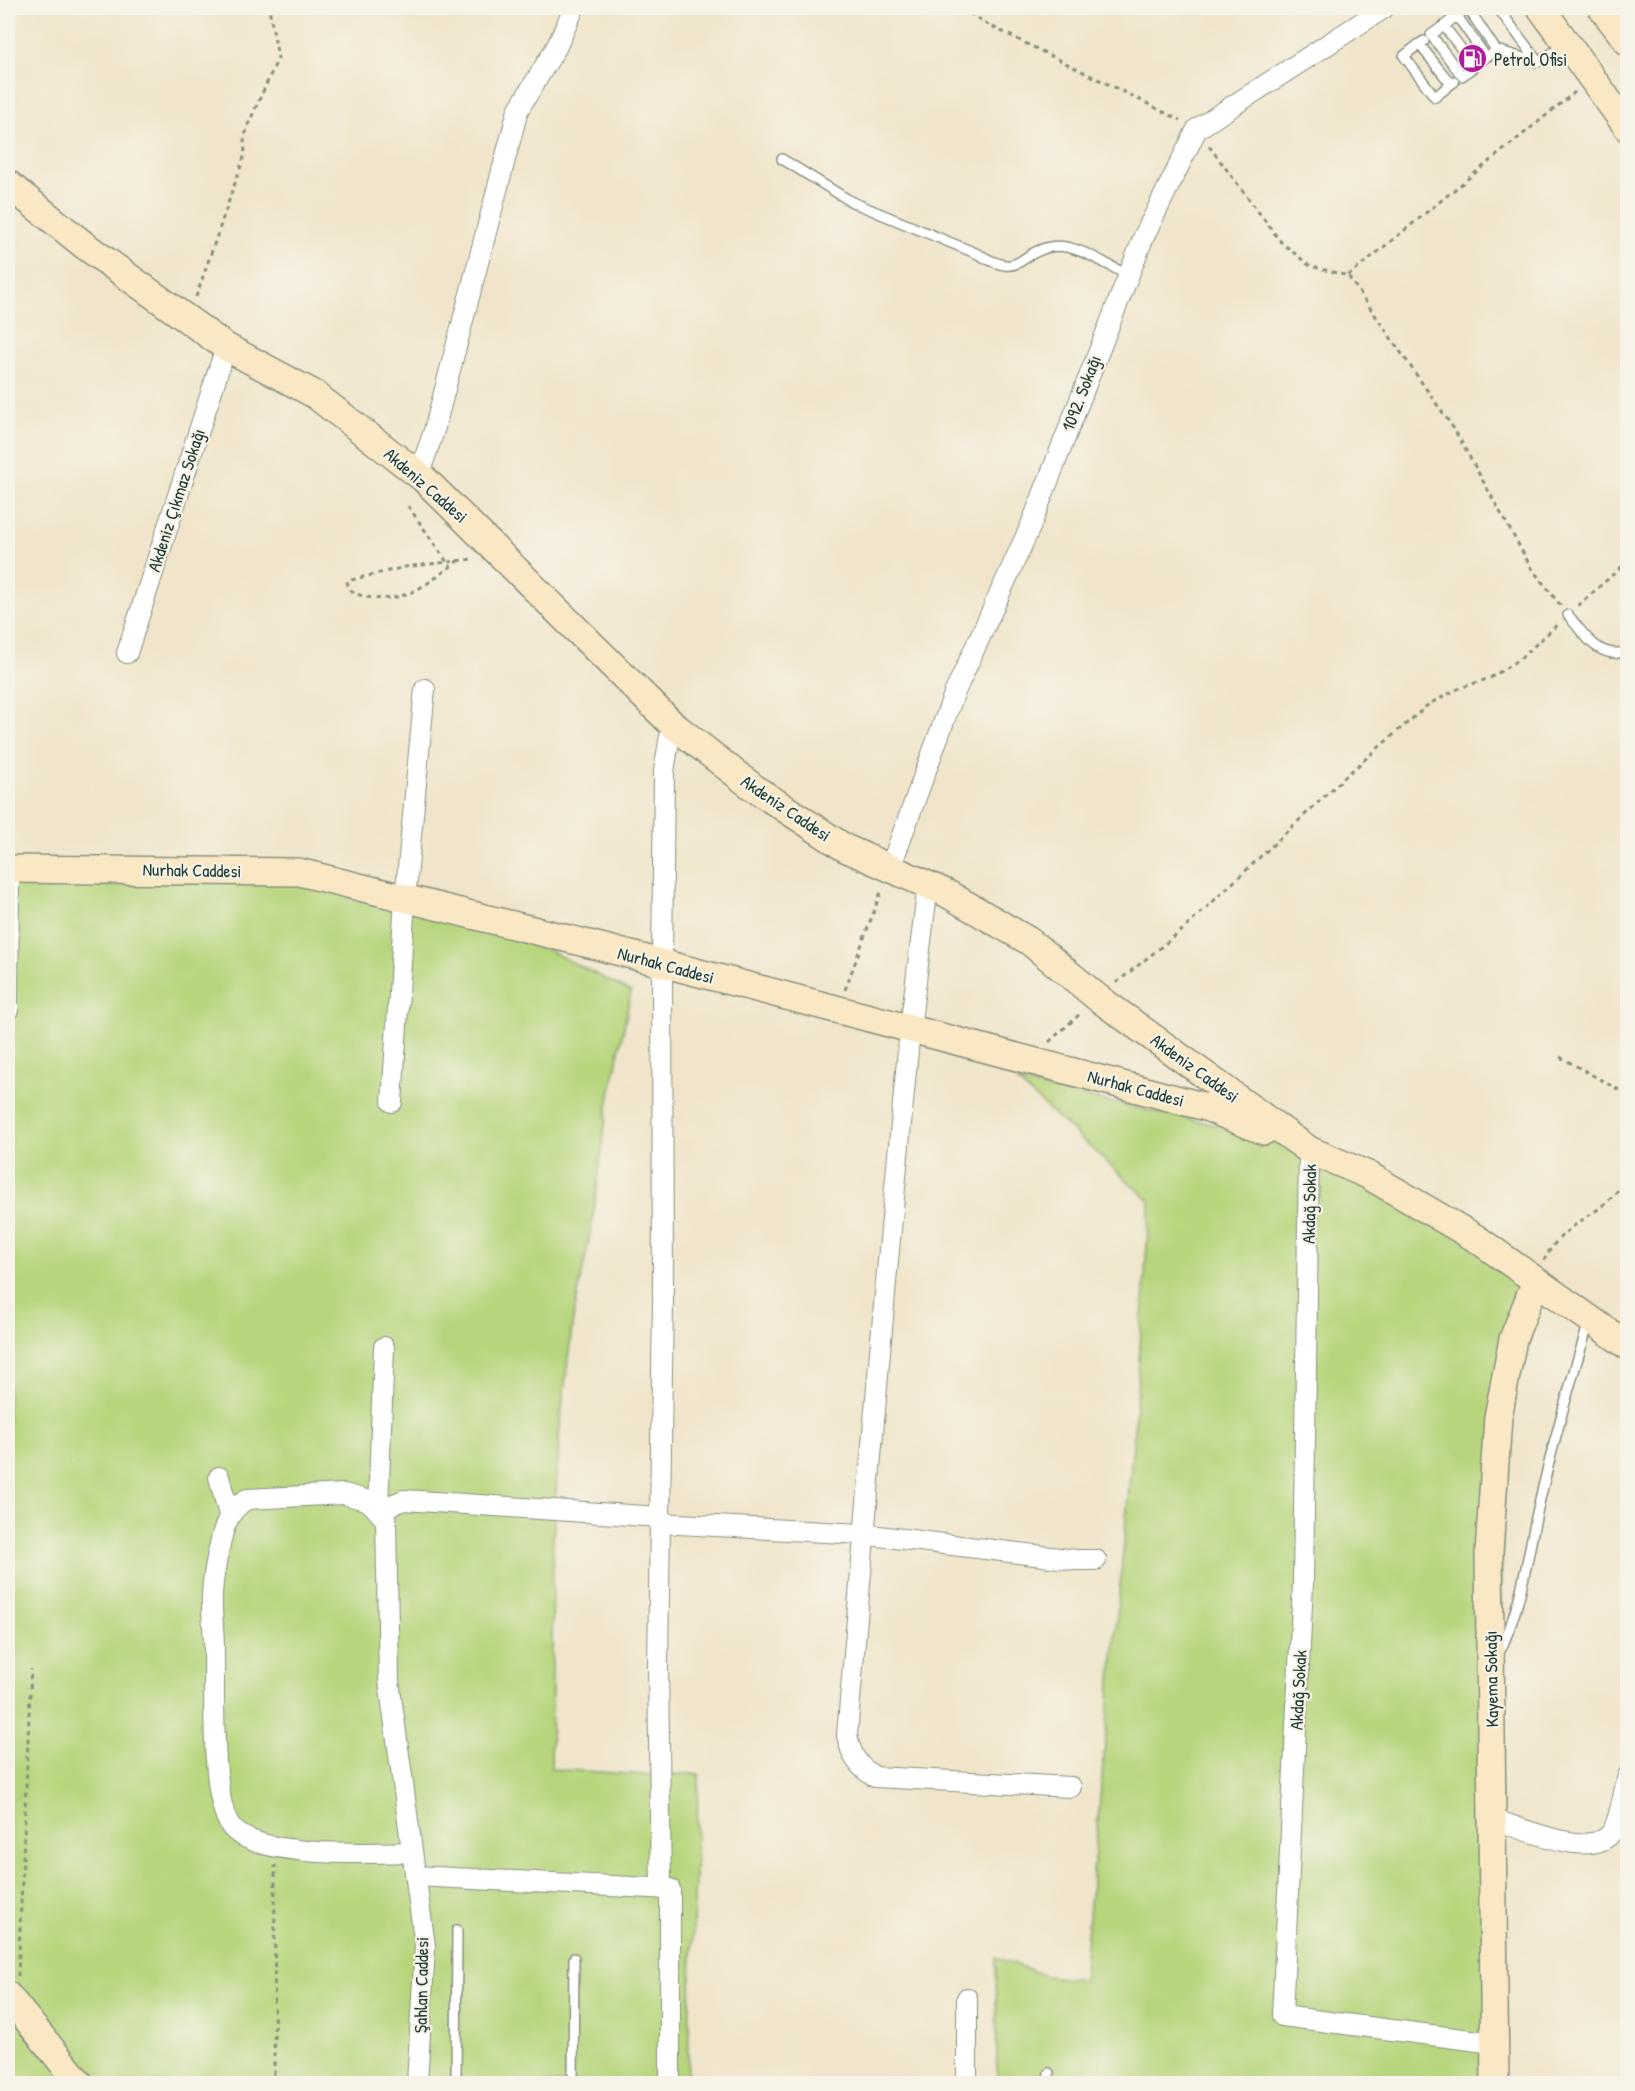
<svg xmlns="http://www.w3.org/2000/svg" width="1635" height="2091" font-family="'Patrick Hand',sans-serif">
<style>
.green{fill:#b6d57c;stroke:#6a8958;stroke-width:1.5}
.lines{fill:none;stroke-linecap:round;stroke-linejoin:round}
.lane-casing{stroke:#88917f;stroke-width:12}
.street-casing{stroke:#88917f;stroke-width:22}
.secondary-casing{stroke:#88917f;stroke-width:30}
.path{stroke:#88917f;stroke-width:3;stroke-dasharray:4.5 4.5;stroke-linecap:butt}
.lane{stroke:#fff;stroke-width:9}
.street{stroke:#fff;stroke-width:20}
.secondary{stroke:#fae7c3;stroke-width:27}
.labels{text-anchor:middle;dominant-baseline:central;stroke-width:4.5;stroke-linejoin:round;paint-order:stroke}
.poi-label{font-size:18px;fill:#1f3d34;stroke:#f7f3e8;text-anchor:start}
.street-label{font-size:18px;fill:#1f3d34;stroke:#f7f3e8}
</style>
<rect width="100%" height="100%" fill="#f7f3e8"/>
<filter id="ink" filterUnits="userSpaceOnUse"><feTurbulence type="fractalNoise" baseFrequency=".0167" numOctaves="2"/><feDisplacementMap in="SourceGraphic" scale="12" xChannelSelector="R" yChannelSelector="G"/><feConvolveMatrix kernelMatrix="1 2 1 2 8 2 1 2 1" color-interpolation-filters="sRGB"/></filter>
<filter id="wash" filterUnits="userSpaceOnUse"><feTurbulence type="fractalNoise" baseFrequency=".008" numOctaves="4" result="noise"/><feDisplacementMap in="SourceGraphic" scale="24" xChannelSelector="R" yChannelSelector="G"/><feGaussianBlur stdDeviation="1.35" result="paint"/><feColorMatrix in="noise" values="0 0 0 0 0 0 0 0 0 0 0 0 0 0 0 0 0 1.4 0 .05"/><feComposite in="paint" operator="in"/></filter>
<g filter="url(#wash)">
<rect width="100%" height="100%" fill="#f0e5ca"/>
<path class="green" d="M8,869L250,870L494,927L540,946L631,992L607,1110L592,1224L573,1319L560,1424L553,1539L551,1769L648,1775L699,1774L687,2083H8Z
M1018,1082L1308,1145L1535,1279L1503,1371L1496,2083H997L996,1957L1046,1976L1083,1980L1134,1434L1150,1201Z"/>
</g>
<g filter="url(#ink)">
<g class="lines">
<defs>
<path id="lane" d="M1468,8L1496,50L1538,62
M1498,8L1538,62L1565,45
M1461,13L1457,16L1486,57L1491,54
M1457,16L1431,35L1462,76L1486,57
M1444,26L1475,67
M1424,41L1419,44L1451,84L1454,82
M1419,44L1404,56L1435,97L1451,84
M782,159L852,202L978,254C1023,280 1015,254 1050,247C1075,242 1106,265 1128,275
M1568,615C1584,634 1599,661 1628,651
M1498,1655C1523,1606 1528,1549 1541,1495C1555,1437 1571,1379 1589,1322
M456,2084L457,1930
M573,2084L574,1958
M1048,2084L1049,2073"/>
<path id="street" d="M419,474L434,431L518,110L557,46L574,8
M127,653L226,347
M890,868L954,694L1031,525L1144,236L1197,129L1384,8
M928,885L910,1029L886,1282L847,1735C851,1755 857,1766 875,1777L1071,1787
M8,1010L9,870
M392,1102L405,899L425,689
M1309,1150L1303,1583L1282,2016L1494,2043
M384,1347L378,1510L404,1500L660,1517
M219,1477L229,1515
M660,1523L862,1534L1076,1560H1096
M1491,1819C1519,1826 1595,1863 1613,1830C1621,1815 1623,1793 1628,1776
M412,1852C371,1853 264,1858 234,1830C209,1807 215,1685 214,1648C214,1630 211,1611 212,1594C213,1576 217,1556 221,1540C225,1522 231,1509 247,1499L344,1494L369,1501L386,1520L389,1681L425,1946L417,2084
M415,1876L670,1889V2084
M661,1889L658,1667L663,1298L662,964L664,771L672,724
M967,1998V2084"/>
<path id="secondary" d="M1541,8L1628,128
M1602,8L1628,42
M8,184L84,245L226,347L314,394L424,479L672,724L754,788L845,848L946,893L1029,941L1098,998L1309,1150L1368,1175L1477,1239L1628,1346
M8,869L299,872L601,947L1206,1107L1264,1131
M8,1996L80,2084
M1495,2084L1489,1553L1498,1417L1513,1339L1536,1281"/>
</defs>
<use href="#lane" class="lane-casing"/>
<use href="#street" class="street-casing"/>
<use href="#secondary" class="secondary-casing"/>
<path class="path" d="M962,8L985,23L1180,120
M1209,146L1281,242L1310,266L1348,276L1454,429L1532,569L1561,606
M1348,276L1575,92
M196,297L245,154L244,140L248,125L278,58L269,8
M408,506L447,562
M459,560C430,582 405,605 367,597C356,594 349,593 347,581L405,567L473,559
M1578,606L1628,561
M1116,983L1186,927L1347,775L1429,704L1460,688L1490,678L1520,659L1558,624
M845,990L882,889
M1049,1042L1082,1012
M1560,1057L1628,1095
M1544,1261C1555,1236 1575,1225 1597,1210C1608,1202 1618,1190 1628,1180
M18,1976L31,1669
M274,2084L275,1865"/>
<use href="#lane" class="lane"/>
<use href="#street" class="street"/>
<use href="#secondary" class="secondary"/>
</g>
</g>
<defs>
<symbol id="fuel-disc" viewBox="-11 -11 22 22"><circle r="9.5" fill="#b5179e" stroke="#f7f3e8"/><path d="M-5.5-6h7V0h2V4h1.3V-2.5L3-4.5l.8-.8L6-3V5H2.5V1h-1V6h-7ZM-4.2-4.7v3.2H.2V-4.7Z" fill="#fff"/></symbol>
</defs>
<g fill-rule="evenodd">
<use href="#fuel-disc" x="1456" y="42" width="33" height="33"/>
</g>
<g class="labels">
<g class="poi-label">
<text x="1494" y="59">Petrol Ofisi</text>
</g>
<g class="street-label">
<text transform="translate(1081 393) rotate(-69)">1092. Sokağı</text>
<text transform="translate(426 485) rotate(41)">Akdeniz Caddesi</text>
<text transform="translate(176 500) rotate(-72)">Akdeniz Çıkmaz Sokağı</text>
<text transform="translate(786 808) rotate(34)">Akdeniz Caddesi</text>
<text transform="translate(192 870) rotate(1)">Nurhak Caddesi</text>
<text transform="translate(666 965) rotate(15)">Nurhak Caddesi</text>
<text transform="translate(1195 1068) rotate(36)">Akdeniz Caddesi</text>
<text transform="translate(1136 1088) rotate(15)">Nurhak Caddesi</text>
<text transform="translate(1309 1204) rotate(-89)">Akdağ Sokak</text>
<text transform="translate(1491 1679) rotate(-91)">Kayema Sokağı</text>
<text transform="translate(1298 1690) rotate(-87)">Akdağ Sokak</text>
<text transform="translate(421 1985) rotate(-89)">Şahlan Caddesi</text>
</g>
</g>
<rect width="1635" height="2091" fill="none" stroke="#f7f3e8" stroke-width="30"/>
</svg>
